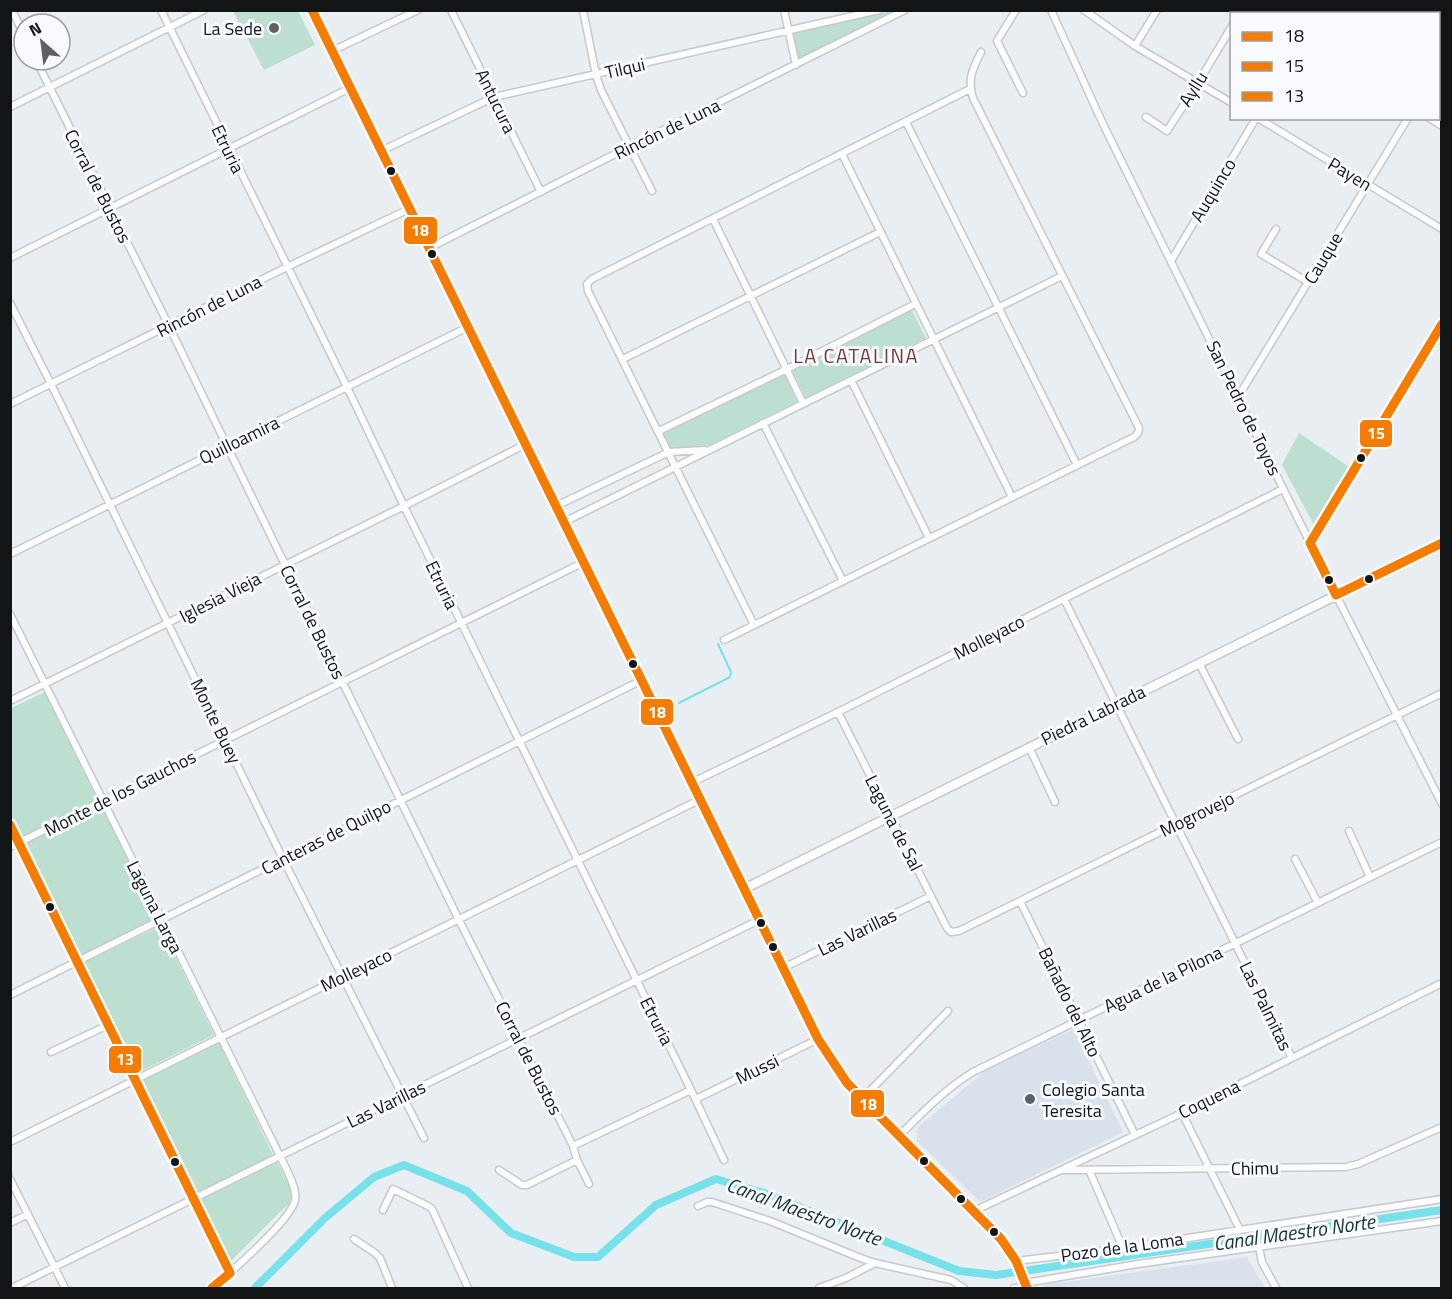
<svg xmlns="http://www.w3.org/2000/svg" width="1452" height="1299" font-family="'Titillium Web',sans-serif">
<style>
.built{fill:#d9e1ec}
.green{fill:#bcdfd0}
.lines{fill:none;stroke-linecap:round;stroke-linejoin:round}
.stream{stroke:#77e1e9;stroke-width:2}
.canal{stroke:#77e1e9;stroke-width:8}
.minor-casing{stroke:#c6c9cc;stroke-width:9}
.secondary-casing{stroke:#c6c9cc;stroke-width:11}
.primary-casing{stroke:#c8cacd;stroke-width:12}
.minor{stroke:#fcfcfd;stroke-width:6}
.secondary{stroke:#fcfcfd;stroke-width:8}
.primary{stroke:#f6f1f0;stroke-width:9}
.bus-1-casing{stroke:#f7fafe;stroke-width:14}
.bus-2-casing{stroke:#f7fafe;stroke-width:14}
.bus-3-casing{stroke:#f7fafe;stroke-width:14}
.bus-1{stroke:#f37c01;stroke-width:9}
.bus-2{stroke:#f37c01;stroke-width:9}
.bus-3{stroke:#f37c01;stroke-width:9}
.poi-dot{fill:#5d6165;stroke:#f7fafe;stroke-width:2}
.bus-dot{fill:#121518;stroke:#f7fafe;stroke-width:2}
.labels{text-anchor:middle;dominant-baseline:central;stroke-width:6;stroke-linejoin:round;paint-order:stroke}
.poi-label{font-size:18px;fill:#121518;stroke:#f7fafe;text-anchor:end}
.street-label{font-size:18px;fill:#121518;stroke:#f7fafe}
.neighbourhood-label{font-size:20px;letter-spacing:1.5px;fill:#7b342d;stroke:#f7fafe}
.water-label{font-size:20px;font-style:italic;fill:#1a3334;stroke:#f7fafe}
.line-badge{stroke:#f7fafe;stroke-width:2}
.badge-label{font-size:16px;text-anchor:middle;font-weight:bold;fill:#fff}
</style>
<rect width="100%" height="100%" fill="#e9eef3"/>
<path class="built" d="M1074,1029L1123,1132L980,1202L917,1141L918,1127L985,1071Z
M1247,1257L1265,1288H1044L1043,1285Z"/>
<path class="green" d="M233,11H298L315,45L264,70Z
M890,11H905L792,64L786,35Z
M912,310L926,338L806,398L792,370Z
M784,374L797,402L713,445L670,448L663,433Z
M1299,433L1354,470L1314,525L1282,465Z
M45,692L98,801L21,838L11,817V708Z
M101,805L157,920L79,958L23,844Z
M160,926L214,1035L135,1074L81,964Z
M219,1043L274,1157L194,1196L139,1082Z
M277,1162L296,1200L283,1209L227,1265L196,1201Z"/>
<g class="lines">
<path class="stream" d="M679,703L730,677L731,672L718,644"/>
<path class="canal" d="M255,1288L325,1218L374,1177L404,1165L467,1191L511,1233L574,1257H598L656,1205L716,1179L767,1194L959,1271L996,1275L1442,1210"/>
<defs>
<path id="minor" d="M12,10L24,35
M161,10L347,387L404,506L637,981L691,1090L724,1160
M451,10L541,192
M583,10L596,75L601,90L652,191
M784,10L796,65
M1016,10L997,41L1023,93
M1051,10L1103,124L1310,543
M1084,10L1135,46L1232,103
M1255,10L1258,13
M1239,14L1240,10
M1319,14L1321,10
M1438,30L1442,32
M1135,46L1157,10
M332,51L418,10
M36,60L169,326L227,446L459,920L573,1146L577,1160L589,1184
M1438,67L1442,62
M10,107L204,10
M1146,117L1167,131L1198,83L1232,26
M1258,118L1442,229
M1429,118L1442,126
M906,122L1077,465
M381,151L494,97L879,10
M842,154L1012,497
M713,219L803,403
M1276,229L1261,254L1308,282
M429,248L629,147L905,10
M10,258L350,88
M1171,261L1256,118
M10,303L51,384L283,859L424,1138
M623,359L880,232
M851,380L929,538
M1238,397L1408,118
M10,404L287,267L409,209
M763,423L843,581
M659,431L787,369L915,304
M556,506L669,452L705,450
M564,522L1062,276
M10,554L468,327
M1336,595L1442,804
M1064,599L1292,1058
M10,614L280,1156C285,1167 298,1189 295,1200C292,1219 229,1274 212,1288
M754,625L588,291L587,284L592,279L970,89
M724,640L1134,437L1138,433L1139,428L973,98C967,80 973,68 981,52
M1199,663L1238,739
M10,701L404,506L526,444
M838,712L947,928L951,932L959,931L1442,693
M1029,747L1055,802
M693,782L838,712L1283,489
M10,824L230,1273
M1349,831L1370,877
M10,847L584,562
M1295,859L1318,903
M1020,901L1135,1135
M783,968L931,896
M10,995L642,680
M51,1052L108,1025
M696,1099L818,1039
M862,1099L948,1011
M1182,1113L1240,1230
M899,1136C922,1113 945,1089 973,1072L1442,842
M10,1142L701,799
M573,1146L691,1090
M499,1170L522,1185H527L577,1160
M1064,1170L1346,1167L1358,1164L1442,1127
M1089,1170L1123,1248
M10,1179L65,1288
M698,1206L707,1202H712L770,1221L858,1257L875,1263L951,1280L964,1288
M383,1210L393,1189L428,1206L432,1209L468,1288
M974,1211L1182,1113L1442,983
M10,1223L28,1214
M354,1239L375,1253L380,1258L392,1288
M1259,1247L1262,1262L1276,1288
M1016,1261L1123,1248L1442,1199
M1025,1283L1138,1264L1442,1221
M12,1288L759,920
M819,1288L846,1278L875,1263
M1014,1288L1026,1287"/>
<path id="secondary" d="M1336,595L1310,543L1442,323
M744,889L1442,543"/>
<path id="primary" d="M312,10L818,1039L832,1062L847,1083L1001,1239L1016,1261L1027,1288"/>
</defs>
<use href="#minor" class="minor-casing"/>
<use href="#secondary" class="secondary-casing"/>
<use href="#primary" class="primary-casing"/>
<use href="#minor" class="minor"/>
<use href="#secondary" class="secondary"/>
<use href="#primary" class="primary"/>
<defs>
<path id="bus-1" d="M312,10L818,1039L847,1083L1001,1239L1016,1261L1027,1288"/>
<path id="bus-2" d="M1310,543L1442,324
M1310,543L1336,595
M1336,595L1442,543"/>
<path id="bus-3" d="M10,825L230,1273L212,1288"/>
</defs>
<use href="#bus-1" class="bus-1-casing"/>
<use href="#bus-2" class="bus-2-casing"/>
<use href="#bus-3" class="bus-3-casing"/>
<use href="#bus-1" class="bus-1"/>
<use href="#bus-2" class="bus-2"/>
<use href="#bus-3" class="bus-3"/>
</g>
<g class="poi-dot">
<circle cx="274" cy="28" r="6"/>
<circle cx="1030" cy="1099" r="6"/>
</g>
<g class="bus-dot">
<circle cx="391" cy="171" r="5"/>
<circle cx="432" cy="254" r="5"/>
<circle cx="1361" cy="458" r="5"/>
<circle cx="1369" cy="579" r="5"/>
<circle cx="1329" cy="580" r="5"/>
<circle cx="633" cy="664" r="5"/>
<circle cx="50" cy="907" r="5"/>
<circle cx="761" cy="923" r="5"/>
<circle cx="773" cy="947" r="5"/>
<circle cx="924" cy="1161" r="5"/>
<circle cx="175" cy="1162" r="5"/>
<circle cx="961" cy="1199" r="5"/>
<circle cx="994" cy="1232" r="5"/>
</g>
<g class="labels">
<g class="poi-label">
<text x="262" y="28">La Sede</text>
<text x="1042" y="1089" text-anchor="start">Colegio Santa<tspan x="1042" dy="21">Teresita</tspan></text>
</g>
<g class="street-label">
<text transform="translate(625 68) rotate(-13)">Tilqui</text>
<text transform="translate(1193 89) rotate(-58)">Ayllu</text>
<text transform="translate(496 101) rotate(64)">Antucura</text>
<text transform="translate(667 129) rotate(-26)">Rincón de Luna</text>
<text transform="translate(228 149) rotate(64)">Etruria</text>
<text transform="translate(1350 174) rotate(31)">Payen</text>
<text transform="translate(98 186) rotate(63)">Corral de Bustos</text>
<text transform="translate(1213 190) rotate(-59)">Auquinco</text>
<text transform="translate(1323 258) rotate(-59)">Cauque</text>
<text transform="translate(209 306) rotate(-27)">Rincón de Luna</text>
<text transform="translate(1244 408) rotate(64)">San Pedro de Toyos</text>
<text transform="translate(239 440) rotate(-26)">Quilloamira</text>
<text transform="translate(442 585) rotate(64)">Etruria</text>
<text transform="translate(220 597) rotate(-27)">Iglesia Vieja</text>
<text transform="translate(313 622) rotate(64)">Corral de Bustos</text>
<text transform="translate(989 637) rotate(-27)">Molleyaco</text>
<text transform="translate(1093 715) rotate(-26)">Piedra Labrada</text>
<text transform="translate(216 721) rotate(64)">Monte Buey</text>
<text transform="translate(120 793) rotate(-27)">Monte de los Gauchos</text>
<text transform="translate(1197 814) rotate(-26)">Mogrovejo</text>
<text transform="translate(894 823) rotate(63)">Laguna de Sal</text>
<text transform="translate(326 837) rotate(-27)">Canteras de Quilpo</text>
<text transform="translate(155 907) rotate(63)">Laguna Larga</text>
<text transform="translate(857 932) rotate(-26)">Las Varillas</text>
<text transform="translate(356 970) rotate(-26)">Molleyaco</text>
<text transform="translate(1163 979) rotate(-26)">Agua de la Pilona</text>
<text transform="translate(1070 1002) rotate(64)">Bañado del Alto</text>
<text transform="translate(1266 1006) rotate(64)">Las Palmitas</text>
<text transform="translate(657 1021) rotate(63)">Etruria</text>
<text transform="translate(529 1058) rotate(63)">Corral de Bustos</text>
<text transform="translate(757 1069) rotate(-26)">Mussi</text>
<text transform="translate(1209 1099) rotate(-26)">Coquena</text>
<text transform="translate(386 1104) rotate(-26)">Las Varillas</text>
<text transform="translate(1255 1168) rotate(-1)">Chimu</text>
<text transform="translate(1122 1247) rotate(-8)">Pozo de la Loma</text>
</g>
<g class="neighbourhood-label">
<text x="856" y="355">LA CATALINA</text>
</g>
<g class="water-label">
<text transform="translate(804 1211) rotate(20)">Canal Maestro Norte</text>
<text transform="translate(1294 1232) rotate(-8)">Canal Maestro Norte</text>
</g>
</g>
<g class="line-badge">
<rect x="403" y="216" width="35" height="29" rx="6" fill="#f37c01"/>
<rect x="1359" y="419" width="34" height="29" rx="6" fill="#f37c01"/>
<rect x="640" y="698" width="34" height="28" rx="6" fill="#f37c01"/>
<rect x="108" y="1045" width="34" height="29" rx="6" fill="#f37c01"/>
<rect x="850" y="1089" width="35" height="29" rx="6" fill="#f37c01"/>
</g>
<g class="badge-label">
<text x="420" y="236">18</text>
<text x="1376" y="439">15</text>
<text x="657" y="718">18</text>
<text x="125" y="1065">13</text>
<text x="868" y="1110">18</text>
</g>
<rect width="1452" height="1299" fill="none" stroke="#121518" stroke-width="24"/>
<rect x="1230" y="12" width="210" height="108" fill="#f7fafe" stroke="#9b9ea2" stroke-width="1.5"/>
<rect x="1242" y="32" width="30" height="9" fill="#f37c01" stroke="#9b9ea2" stroke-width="1.5"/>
<text x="1284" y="42" font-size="18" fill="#121518">18</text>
<rect x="1242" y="62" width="30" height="9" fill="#f37c01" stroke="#9b9ea2" stroke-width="1.5"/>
<text x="1284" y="72" font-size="18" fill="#121518">15</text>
<rect x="1242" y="92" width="30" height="9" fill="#f37c01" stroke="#9b9ea2" stroke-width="1.5"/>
<text x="1284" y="102" font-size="18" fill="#121518">13</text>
<g transform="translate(42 42) rotate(332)"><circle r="28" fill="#f7fafe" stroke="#9b9ea2" stroke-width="1.5"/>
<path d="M0-4.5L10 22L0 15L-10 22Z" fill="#5d6165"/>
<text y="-9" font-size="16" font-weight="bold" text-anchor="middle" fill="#121518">N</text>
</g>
</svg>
